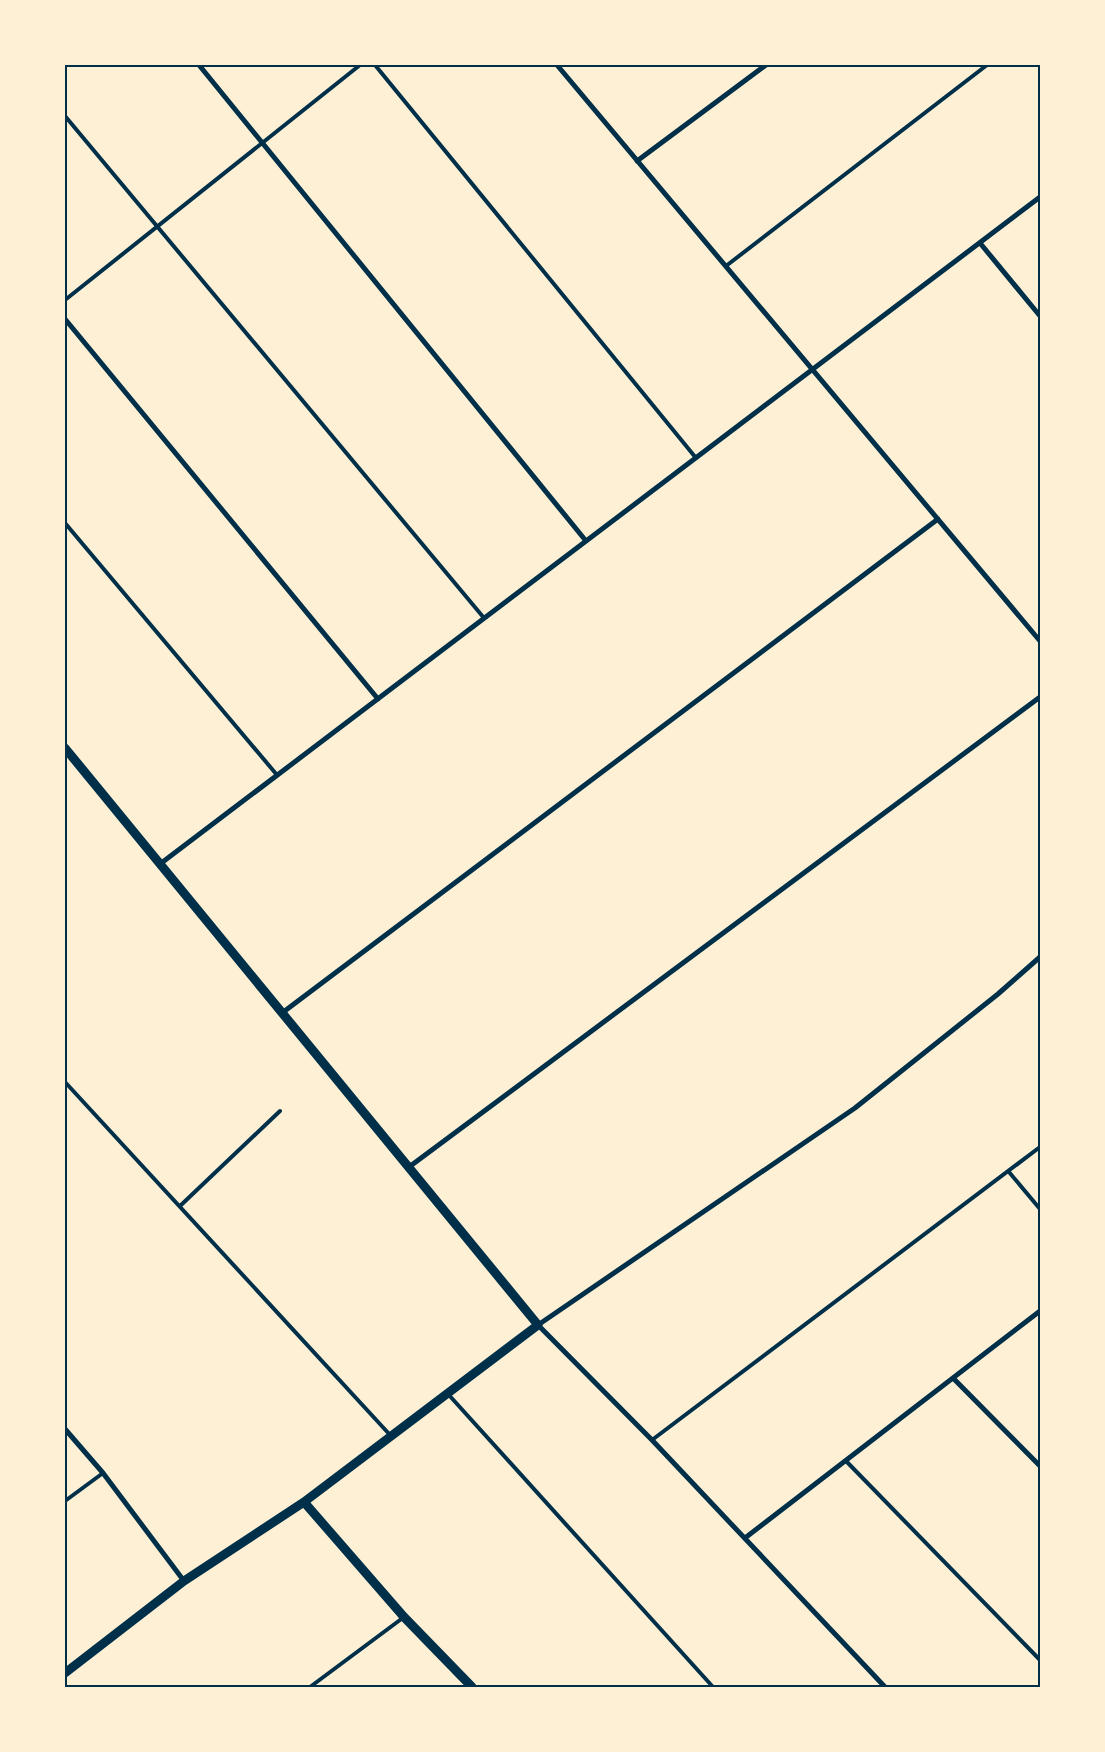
<svg xmlns="http://www.w3.org/2000/svg" width="1105" height="1752" font-family="Figtree,sans-serif">
<style>
.lines{fill:none;stroke-linecap:round;stroke-linejoin:round}
.service{stroke:#003049;stroke-width:4}
.minor{stroke:#003049;stroke-width:5}
.tertiary{stroke:#003049;stroke-width:9}
.neatline{fill:none;stroke:#003049;stroke-width:2}
</style>
<rect width="100%" height="100%" fill="#fdf0d5"/>
<g class="lines">
<path class="service" d="M375,65L696,458
M65,116L484,618
M726,266L987,65
M65,300L360,65
M65,523L277,775
M65,1082L391,1436
M1009,1172L1040,1209
M180,1206L280,1111
M448,1394L713,1687
M652,1440L1040,1147
M846,1461L1040,1660
M65,1501L103,1473
M310,1687L404,1617"/>
<path class="minor" d="M199,65L586,541
M557,65L1040,641
M637,161L766,65
M980,243L1040,316
M65,319L378,699
M160,864L1040,197
M282,1013L938,519
M409,1167L1040,697
M953,1378L1040,1466
M65,1429L103,1473L184,1581
M745,1538L1040,1311
M885,1687L652,1440L538,1325L855,1108L998,994L1040,957"/>
<path class="tertiary" d="M65,748L538,1325L304,1502L184,1581L65,1673
M304,1502L404,1617L472,1687"/>
</g>
<rect width="1105" height="1752" fill="none" stroke="#fdf0d5" stroke-width="132"/>
<rect x="66" y="66" width="973" height="1620" class="neatline"/>
</svg>
